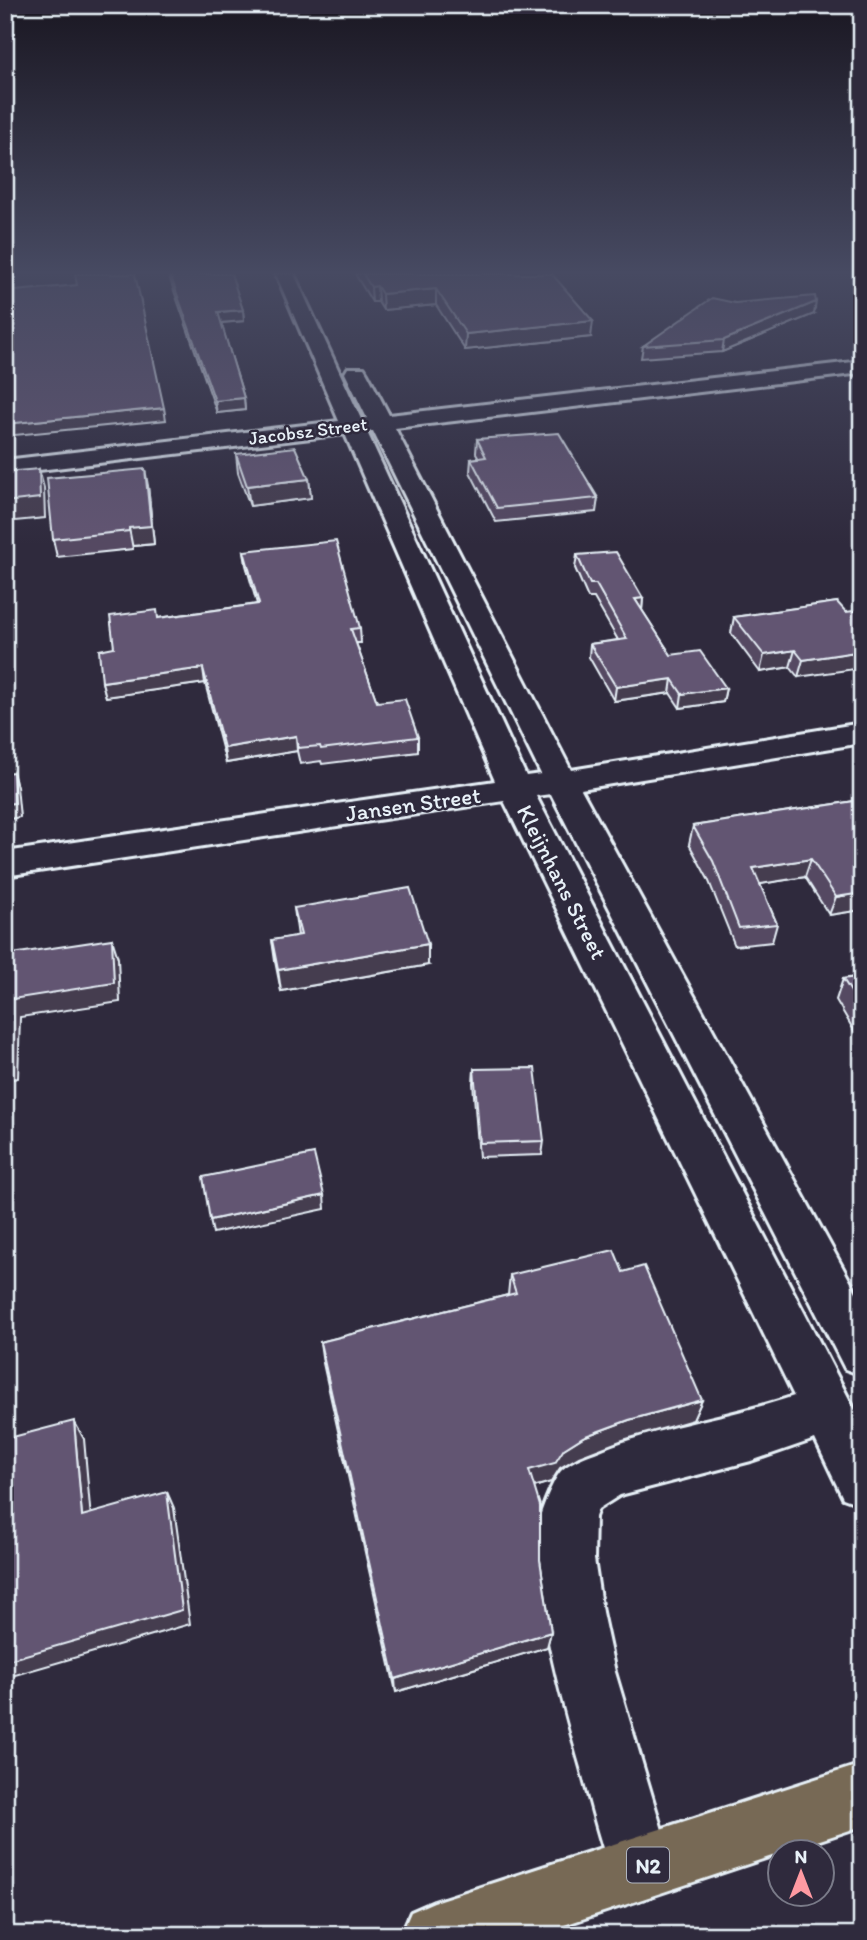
<svg xmlns="http://www.w3.org/2000/svg" width="867" height="1940" font-family="Itim,sans-serif">
<style>
.lines{fill:none;stroke-linecap:round;stroke-linejoin:round}
.minor-casing{stroke:#e8f1f8;stroke-width:6}
.highway-casing{stroke:#e8f1f8;stroke-width:6}
.minor{fill:#2f2a3d;fill-rule:evenodd}
.highway{fill:#776954;fill-rule:evenodd}
.wall{fill:#544962;stroke:#e8f1f8;stroke-width:2}
.shaded-wall{fill:#453c50;stroke:#e8f1f8;stroke-width:2}
.building{fill:#625572;stroke:#e8f1f8;stroke-width:2}
.labels{text-anchor:middle;dominant-baseline:central;stroke-width:5;stroke-linejoin:round;paint-order:stroke}
.far-street-label{font-size:19px;fill:#e8f1f8;stroke:#2f2a3d}
.shield{fill:#2f2a3d;stroke:#b0b5c0;stroke-width:2}
.shield-label{font-size:21px;font-weight:bold;fill:#e8f1f8}
.street-label{font-size:23px;fill:#e8f1f8;stroke:#2f2a3d}
</style>
<rect width="100%" height="100%" fill="#2f2a3d"/>
<filter id="ink" filterUnits="userSpaceOnUse"><feTurbulence type="fractalNoise" baseFrequency=".0143" numOctaves="2"/><feDisplacementMap in="SourceGraphic" scale="14" xChannelSelector="R" yChannelSelector="G"/><feConvolveMatrix kernelMatrix="1 2 1 2 8 2 1 2 1" color-interpolation-filters="sRGB"/></filter>
<g filter="url(#ink)">
<g class="lines">
<defs>
<path id="minor" d="M276,274H294L361,419L367,418L345,373L348,368H364L367,373L389,415L862,361V373L395,428L571,770L862,723V743L581,789L862,1303V1375L845,1369L551,794L536,796L862,1424V1505L843,1498L815,1439L751,1461L620,1495L598,1509L595,1517L594,1559L602,1612L615,1672L673,1867L664,1890L641,1899L618,1890C602,1851 592,1809 581,1768C562,1700 529,1587 540,1518C542,1508 555,1476 562,1470C572,1461 587,1456 600,1451C662,1425 730,1418 794,1396L504,801L5,876V852L495,781L345,434L5,474V460L339,421ZM373,431L541,774L526,776L367,432Z"/>
<path id="highway" d="M862,1764V1826L534,1935H401L411,1912L434,1902Z"/>
</defs>
<use href="#minor" class="minor-casing"/>
<use href="#highway" class="highway-casing"/>
<use href="#minor" class="minor"/>
<use href="#highway" class="highway"/>
</g>
<path class="wall" d="M168,274H231L243,310L244,321L221,323L244,398L245,410L217,413Z
M355,274H552L591,337L465,350L436,305L383,310L378,302H372Z
M735,303L814,314L722,352L641,358L643,346Z
M477,439L598,498L596,512L496,522L470,472L471,459L479,458L476,453Z
M236,454L309,479L311,498L250,506L238,473Z
M148,486L154,544L133,546V549L57,557L53,539Z
M244,551L360,628L361,643H356L377,702L418,737V752L322,764L321,761L300,764L297,751L226,763L205,683L106,697L102,682L159,618L257,604L246,565Z
M577,555L643,598L642,610L671,655L726,688L723,702L680,708L670,693L614,701L589,657L590,644L618,640L594,598H588L575,568Z
M837,602L798,677L790,667L760,672L731,633L734,617Z
M861,800L862,910L829,915L805,877L760,884L777,924L772,942L735,946L708,879L689,844L693,826Z
M294,908L428,965L281,991L275,961L272,940L298,936Z
M862,976V1044L836,1000L843,979Z
M474,1069L544,1141L542,1155L479,1157L473,1083Z
M623,1272L702,1400L693,1420L623,1440L579,1457L560,1468L551,1482L534,1487L540,1560L551,1632L547,1647L396,1692L323,1363L320,1342L508,1295L510,1275Z"/>
<path class="shaded-wall" d="M377,286L378,302H372L371,287Z
M436,289V305L383,310L382,294Z
M816,302L814,314L722,352L724,340Z
M243,310L244,321L219,323L218,312Z
M593,321L591,337L465,350L466,334Z
M244,398L245,410L217,413L215,401Z
M164,408L166,420L5,436V424Z
M39,469L44,488L45,518L5,522V502Z
M145,469L148,486L154,544L133,546V549L129,528Z
M309,479L311,498L250,506L247,486Z
M643,598L642,611L635,599Z
M795,650L790,667L760,672L764,655Z
M862,651V668L798,677L803,660Z
M203,668L205,683L106,697L102,682Z
M672,679L670,693L614,701L616,687Z
M726,688L723,702L680,708L682,694Z
M296,736L297,751L226,763L224,748Z
M13,772L17,787L20,817L5,820V804Z
M811,859L805,877L748,886L753,868Z
M862,893V910L829,915L836,897Z
M112,939L118,958L120,1002L20,1017L18,1078L5,1081V1061L12,999Z
M428,944V965L281,991L278,970Z
M324,1195L325,1209L213,1233L210,1220Z
M702,1400L693,1420L623,1440L579,1457L560,1468L551,1482L526,1489L529,1470L583,1437L629,1420Z
M74,1421L84,1439L92,1531L82,1516Z
M167,1492L174,1508L190,1624L5,1678V1661Z
M551,1632L547,1647L396,1692L395,1679Z"/>
<path class="building" d="M75,274H135L164,408L5,424V292L77,285Z
M170,274H231L243,310L218,312L244,398L215,401Z
M363,274H552L593,321L466,334L436,289L382,294L377,286L371,287Z
M815,296L816,302L724,340L643,346L712,298L735,303Z
M559,433L598,498L497,508L471,459L486,457L477,439Z
M295,447L309,479L247,486L236,454Z
M39,469L40,498L5,502V472Z
M145,469L151,526L129,528V531L53,539L47,478Z
M336,541L360,628L351,629L377,702L405,699L418,737L321,749L320,746L298,748L296,736L224,748L203,668L102,682L99,650L114,647L110,616L157,610L158,618L259,604L244,551Z
M616,552L643,598L635,599L671,655L700,651L726,688L682,694L672,679L616,687L590,644L627,639L596,584H590L577,555Z
M837,602L846,612L862,610V651L803,660L795,650L764,655L734,617Z
M13,772L15,803L5,804V773Z
M861,800L862,893L836,897L811,859L753,868L777,924L739,928L713,861L693,826Z
M410,888L428,944L278,970L272,940L301,935L294,908Z
M112,939L114,983L12,999L11,1060L5,1061V955Z
M862,976V1009L843,979Z
M535,1068L544,1141L480,1143L474,1069Z
M314,1154L324,1195L210,1220L203,1177Z
M614,1250L623,1272L644,1266L702,1400L629,1420L583,1437L564,1449L555,1463L529,1470L540,1506V1560L551,1632L395,1679L320,1342L516,1293L510,1275Z
M74,1421L82,1516L167,1492L182,1610L5,1661V1439Z"/>
</g>
<linearGradient id="sky" x2="0" y2="1"><stop stop-color="#1a1722"/><stop offset="0.5" stop-color="#474a62"/><stop offset="1" stop-color="#474a62" stop-opacity="0"/></linearGradient>
<rect width="867" height="545" fill="url(#sky)"/>
<g class="labels">
<g class="far-street-label">
<text transform="translate(308 431) rotate(-7)">Jacobsz Street</text>
</g>
<rect class="shield" x="627" y="1847.5" width="42" height="35" rx="5"/>
<g class="shield-label">
<text x="648" y="1865">N2</text>
</g>
<g class="street-label">
<text transform="translate(413 804) rotate(-8)">Jansen Street</text>
<text transform="translate(562 882) rotate(63)">Kleijnhans Street</text>
</g>
</g>
<rect width="867" height="1940" fill="none" stroke="#2f2a3d" stroke-width="28"/>
<rect x="14" y="14" width="839" height="1912" fill="none" stroke="#e8f1f8" stroke-width="2.5" filter="url(#ink)"/>
<g transform="translate(801 1873)"><circle r="33" fill="#2f2a3d" stroke="#797a88" stroke-width="2"/>
<path d="M0-5L12 26L0 18L-12 26Z" fill="#ff9aa2"/>
<text y="-10" font-size="19" font-weight="bold" text-anchor="middle" fill="#e8f1f8">N</text>
</g>
</svg>
